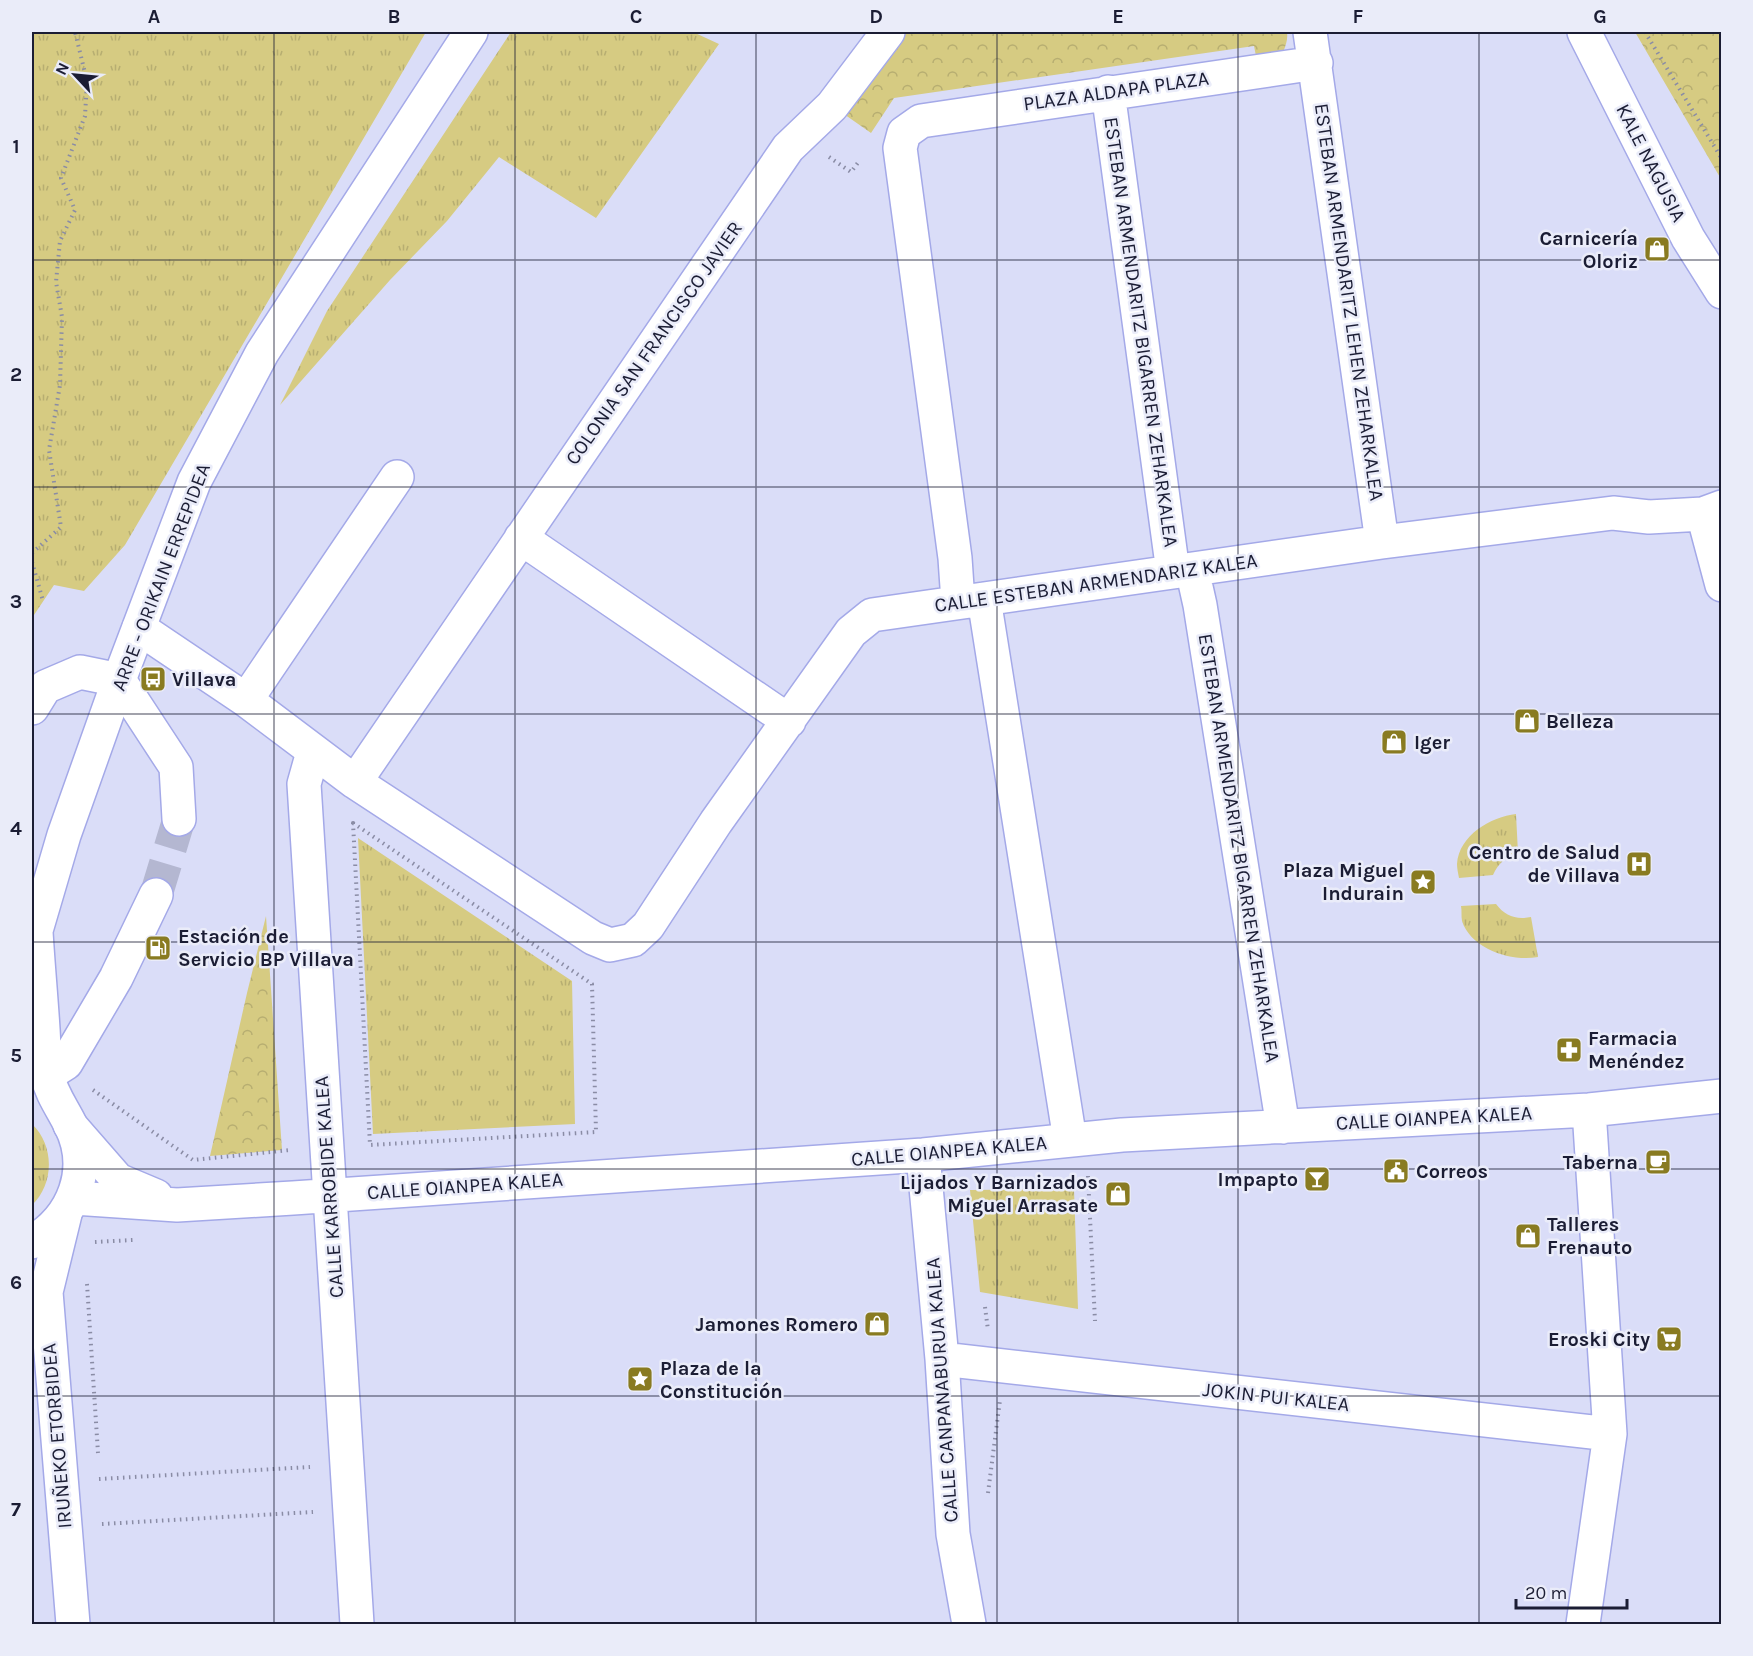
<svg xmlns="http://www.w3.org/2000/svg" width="1753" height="1656" font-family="Karla,sans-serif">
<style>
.grass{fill:url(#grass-tufts)}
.park{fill:url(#park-crowns)}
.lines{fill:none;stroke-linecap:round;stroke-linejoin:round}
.minor-tunnel{stroke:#b4b7d1;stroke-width:33;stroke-dasharray:33 16;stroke-linecap:butt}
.minor-casing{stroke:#a4a9e8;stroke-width:36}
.major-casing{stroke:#a4a9e8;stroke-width:36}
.path{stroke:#8a8ca5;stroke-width:4;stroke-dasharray:1.5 4.5;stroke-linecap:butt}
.minor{stroke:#fff;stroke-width:33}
.major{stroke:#fff;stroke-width:33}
.grid{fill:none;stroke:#1b1d34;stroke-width:1.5;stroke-opacity:0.55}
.labels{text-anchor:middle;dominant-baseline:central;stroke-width:5;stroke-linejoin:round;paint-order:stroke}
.street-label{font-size:20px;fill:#1b1d34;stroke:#eaecf9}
.poi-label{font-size:20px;font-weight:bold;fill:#1b1d34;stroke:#eaecf9;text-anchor:end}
.neatline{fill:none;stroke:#1b1d34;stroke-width:2}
.grid-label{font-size:20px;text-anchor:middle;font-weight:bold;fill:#1b1d34}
</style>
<defs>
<pattern id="grass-tufts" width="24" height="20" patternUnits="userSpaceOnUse" patternTransform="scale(1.5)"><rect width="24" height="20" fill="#d6cb82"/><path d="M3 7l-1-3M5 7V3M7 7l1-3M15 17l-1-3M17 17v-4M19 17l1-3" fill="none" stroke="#b7ae71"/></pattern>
<pattern id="park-crowns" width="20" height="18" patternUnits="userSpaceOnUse" patternTransform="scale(1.5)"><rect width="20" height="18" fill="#d6cb82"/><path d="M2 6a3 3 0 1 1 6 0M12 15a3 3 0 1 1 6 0" fill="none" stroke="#b7ae71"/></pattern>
</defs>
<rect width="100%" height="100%" fill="#daddf8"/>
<path class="grass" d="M32,32H426L125,545L84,591L54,585L32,618Z
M511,32H693L719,44L596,218L499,157L447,221L390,280L280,405L327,311Z
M1516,814L1518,853C1506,856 1498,864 1493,875L1459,878C1458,873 1457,868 1457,864C1459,835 1491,817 1516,814Z
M358,838L572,981L575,1124L373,1134Z
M1496,904C1505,916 1516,920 1531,917L1538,957C1511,962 1471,949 1462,921C1461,916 1462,911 1461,906Z
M32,1124C55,1146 54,1184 32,1205Z
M1074,1189L1078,1309L980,1292L970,1190Z"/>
<path class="park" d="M900,32H1287C1288,39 1286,45 1283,52L1257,61L1254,46L894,98L871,133L841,112Z
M1635,32H1721V179Z
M266,916L282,1150L210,1156L247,993Z"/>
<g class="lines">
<path class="minor-tunnel" d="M156,895L179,819"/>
<defs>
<path id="minor" d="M1310,32L1382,542
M1584,32L1688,238L1722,292
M1108,92L1173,572
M1703,514L1722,585
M521,538L789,721
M1192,569L1200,605L1283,1127
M984,599L1070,1140
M958,602L955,558L900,148L904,133L921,121L1316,63
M139,628L246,700L355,782L593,938L610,945L633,940L648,926L716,822L851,632L872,615L1382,542L1613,513L1649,517L1703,514L1722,507
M246,700L397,477
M32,708L45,687L80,672L119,680L176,767L179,819
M313,752L304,784L357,1624
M355,782L788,148L832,106L888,32
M47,1075L66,1063L116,978L156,895
M70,1125L118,1180L156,1196
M923,1155L942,1359L953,1534L969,1624
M74,1198L177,1205L293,1198L923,1155L1122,1135L1589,1110L1722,1096
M65,1214L46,1292L73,1624
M942,1359L1610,1434
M1583,1624L1610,1434L1589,1110"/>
<path id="major" d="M32,944L64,835L119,680L194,482L262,353L471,32
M32,1242C74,1218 93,1169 70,1124C62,1108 51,1093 47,1075C44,1060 44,1044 43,1029C41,997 38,965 36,932"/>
</defs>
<use href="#minor" class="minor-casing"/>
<use href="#major" class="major-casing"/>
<path class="path" d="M1645,32L1722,159
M829,157L851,172L860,160
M32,553L61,527L49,450L60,385L62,317L56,282L60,241L75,210L61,178L85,116L87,81L75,32
M32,562L43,601
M353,823L592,984L596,1132L370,1145Z
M93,1090L193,1160L290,1150
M1088,1176L1095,1321
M95,1242L133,1240
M87,1284L98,1453
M985,1307L988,1330
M99,1479L310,1467
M988,1493L1000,1400
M102,1524L313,1512"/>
<use href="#minor" class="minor"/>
<use href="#major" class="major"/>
</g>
<path class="grid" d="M274,32V1624M515,32V1624M756,32V1624M997,32V1624M1238,32V1624M1479,32V1624M32,260H1722M32,487H1722M32,714H1722M32,942H1722M32,1169H1722M32,1396H1722"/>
<defs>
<symbol id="shop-square" viewBox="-11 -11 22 22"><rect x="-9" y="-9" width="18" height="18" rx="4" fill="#897b21" stroke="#eaecf9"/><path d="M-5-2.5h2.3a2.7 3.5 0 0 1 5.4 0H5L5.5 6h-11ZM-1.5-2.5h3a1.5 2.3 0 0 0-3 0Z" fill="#fff"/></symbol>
<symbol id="bus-square" viewBox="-11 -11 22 22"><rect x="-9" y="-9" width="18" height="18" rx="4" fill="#897b21" stroke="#eaecf9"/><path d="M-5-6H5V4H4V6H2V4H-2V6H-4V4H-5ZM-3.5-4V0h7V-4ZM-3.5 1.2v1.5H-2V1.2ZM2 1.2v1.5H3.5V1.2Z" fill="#fff"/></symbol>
<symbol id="hospital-square" viewBox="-11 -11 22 22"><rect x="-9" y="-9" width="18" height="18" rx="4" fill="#897b21" stroke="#eaecf9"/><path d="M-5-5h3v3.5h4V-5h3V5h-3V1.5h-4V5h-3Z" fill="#fff"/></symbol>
<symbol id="sight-square" viewBox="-11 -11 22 22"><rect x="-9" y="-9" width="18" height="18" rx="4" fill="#897b21" stroke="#eaecf9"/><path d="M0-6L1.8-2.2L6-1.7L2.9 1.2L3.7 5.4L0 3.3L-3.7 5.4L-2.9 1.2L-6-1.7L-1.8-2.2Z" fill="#fff"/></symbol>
<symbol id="fuel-square" viewBox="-11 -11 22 22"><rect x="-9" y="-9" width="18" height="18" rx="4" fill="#897b21" stroke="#eaecf9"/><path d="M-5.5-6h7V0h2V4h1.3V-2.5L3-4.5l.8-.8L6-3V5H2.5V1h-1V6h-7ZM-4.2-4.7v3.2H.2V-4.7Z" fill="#fff"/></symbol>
<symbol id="pharmacy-square" viewBox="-11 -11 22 22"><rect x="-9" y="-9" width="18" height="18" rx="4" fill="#897b21" stroke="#eaecf9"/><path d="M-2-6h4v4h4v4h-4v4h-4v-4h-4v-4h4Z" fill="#fff"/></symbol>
<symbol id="cafe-square" viewBox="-11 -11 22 22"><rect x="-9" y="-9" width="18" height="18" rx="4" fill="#897b21" stroke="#eaecf9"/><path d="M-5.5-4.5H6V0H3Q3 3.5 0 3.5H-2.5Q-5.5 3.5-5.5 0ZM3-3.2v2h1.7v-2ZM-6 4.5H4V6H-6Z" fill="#fff"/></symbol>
<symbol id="civic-square" viewBox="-11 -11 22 22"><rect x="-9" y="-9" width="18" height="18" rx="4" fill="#897b21" stroke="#eaecf9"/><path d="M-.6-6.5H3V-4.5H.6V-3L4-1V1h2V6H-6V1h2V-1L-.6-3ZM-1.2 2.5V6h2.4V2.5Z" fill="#fff"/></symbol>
<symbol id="bar-square" viewBox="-11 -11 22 22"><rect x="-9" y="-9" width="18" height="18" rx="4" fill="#897b21" stroke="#eaecf9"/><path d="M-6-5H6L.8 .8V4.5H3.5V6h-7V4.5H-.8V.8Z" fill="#fff"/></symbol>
<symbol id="supermarket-square" viewBox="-11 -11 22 22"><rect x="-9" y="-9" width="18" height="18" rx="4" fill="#897b21" stroke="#eaecf9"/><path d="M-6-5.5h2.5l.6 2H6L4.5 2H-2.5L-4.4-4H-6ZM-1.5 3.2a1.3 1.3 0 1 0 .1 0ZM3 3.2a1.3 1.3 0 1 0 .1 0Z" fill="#fff"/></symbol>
</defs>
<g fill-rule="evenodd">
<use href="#shop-square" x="1642" y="234" width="30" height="30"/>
<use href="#bus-square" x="138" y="664" width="30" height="30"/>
<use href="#shop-square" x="1512" y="706" width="30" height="30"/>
<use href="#shop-square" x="1379" y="727" width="30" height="30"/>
<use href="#hospital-square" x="1624" y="849" width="30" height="30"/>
<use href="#sight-square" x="1408" y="867" width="30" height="30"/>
<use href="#fuel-square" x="143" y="933" width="30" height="30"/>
<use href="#pharmacy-square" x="1554" y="1035" width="30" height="30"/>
<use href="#cafe-square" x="1643" y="1147" width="30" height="30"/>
<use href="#civic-square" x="1381" y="1156" width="30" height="30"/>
<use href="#bar-square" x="1302" y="1164" width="30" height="30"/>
<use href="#shop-square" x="1103" y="1179" width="30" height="30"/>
<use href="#shop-square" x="1513" y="1221" width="30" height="30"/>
<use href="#shop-square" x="862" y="1309" width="30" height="30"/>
<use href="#supermarket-square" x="1654" y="1324" width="30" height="30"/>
<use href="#sight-square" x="625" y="1364" width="30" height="30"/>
</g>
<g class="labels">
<g class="street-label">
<text transform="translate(1116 91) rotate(-8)">PLAZA ALDAPA PLAZA</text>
<text transform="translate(1651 163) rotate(63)">KALE NAGUSIA</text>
<text transform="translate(1349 302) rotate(82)">ESTEBAN ARMENDARITZ LEHEN ZEHARKALEA</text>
<text transform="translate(1141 332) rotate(82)">ESTEBAN ARMENDARITZ BIGARREN ZEHARKALEA</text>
<text transform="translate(654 343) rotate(-55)">COLONIA SAN FRANCISCO JAVIER</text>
<text transform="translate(161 577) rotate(-69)">ARRE - ORIKAIN ERREPIDEA</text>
<text transform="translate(1096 583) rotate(-8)">CALLE ESTEBAN ARMENDARIZ KALEA</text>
<text transform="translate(1239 848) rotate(81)">ESTEBAN ARMENDARITZ BIGARREN ZEHARKALEA</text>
<text transform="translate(1434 1118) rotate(-3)">CALLE OIANPEA KALEA</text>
<text transform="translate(949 1151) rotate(-5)">CALLE OIANPEA KALEA</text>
<text transform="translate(465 1186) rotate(-4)">CALLE OIANPEA KALEA</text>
<text transform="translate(329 1187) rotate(-94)">CALLE KARROBIDE KALEA</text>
<text transform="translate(942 1390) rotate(-94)">CALLE CANPANABURUA KALEA</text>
<text transform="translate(1276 1397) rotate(6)">JOKIN PUI KALEA</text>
<text transform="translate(57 1436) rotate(-95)">IRUÑEKO ETORBIDEA</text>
</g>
<g class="poi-label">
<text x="1638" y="238">Carnicería<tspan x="1638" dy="23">Oloriz</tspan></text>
<text x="172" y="679" text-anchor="start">Villava</text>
<text x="1546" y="721" text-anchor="start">Belleza</text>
<text x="1414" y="742" text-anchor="start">Iger</text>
<text x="1620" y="852">Centro de Salud<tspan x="1620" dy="23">de Villava</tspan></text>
<text x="1404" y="870">Plaza Miguel<tspan x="1404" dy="23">Indurain</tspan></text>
<text x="178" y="936" text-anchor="start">Estación de<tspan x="178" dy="23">Servicio BP Villava</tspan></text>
<text x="1588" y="1038" text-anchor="start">Farmacia<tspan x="1588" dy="23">Menéndez</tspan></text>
<text x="1638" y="1162">Taberna</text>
<text x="1416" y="1171" text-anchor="start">Correos</text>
<text x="1298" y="1179">Impapto</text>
<text x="1098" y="1182">Lijados Y Barnizados<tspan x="1098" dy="23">Miguel Arrasate</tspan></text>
<text x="1547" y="1224" text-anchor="start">Talleres<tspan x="1547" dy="23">Frenauto</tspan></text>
<text x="858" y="1324">Jamones Romero</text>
<text x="1650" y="1339">Eroski City</text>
<text x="660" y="1368" text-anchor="start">Plaza de la<tspan x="660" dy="23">Constitución</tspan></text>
</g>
</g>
<rect width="1753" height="1656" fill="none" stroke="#eaecf9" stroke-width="66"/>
<g transform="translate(75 75) rotate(296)" stroke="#eaecf9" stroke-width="4.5" paint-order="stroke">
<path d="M0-4.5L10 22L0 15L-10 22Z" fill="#1b1d34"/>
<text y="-9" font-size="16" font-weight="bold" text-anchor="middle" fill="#1b1d34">N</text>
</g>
<path d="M1516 1599v9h111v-9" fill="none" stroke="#1b1d34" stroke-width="3"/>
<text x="1525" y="1599" font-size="18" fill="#1b1d34" stroke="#eaecf9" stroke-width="4.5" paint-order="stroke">20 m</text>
<rect x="33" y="33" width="1687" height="1590" class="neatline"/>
<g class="grid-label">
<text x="154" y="23">A</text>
<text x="394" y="23">B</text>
<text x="636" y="23">C</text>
<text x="876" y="23">D</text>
<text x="1118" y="23">E</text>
<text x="1358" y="23">F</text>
<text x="1600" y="23">G</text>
<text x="16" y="153">1</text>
<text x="16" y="381">2</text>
<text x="16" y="608">3</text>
<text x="16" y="835">4</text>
<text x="16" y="1062">5</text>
<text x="16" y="1289">6</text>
<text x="16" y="1516">7</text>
</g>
</svg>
